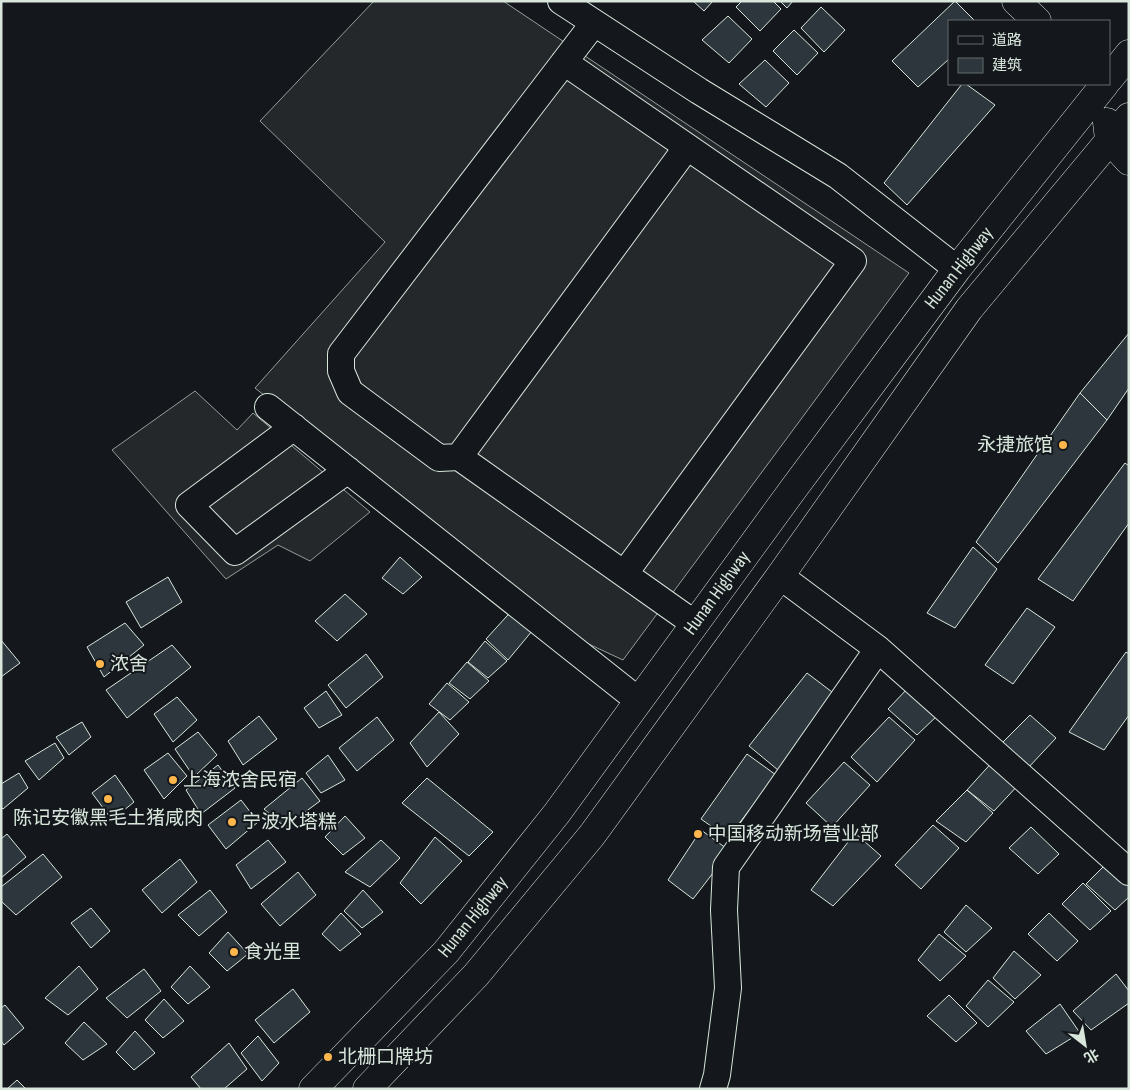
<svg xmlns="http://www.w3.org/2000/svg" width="1130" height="1090" font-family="'Sofia Sans Condensed','Noto Sans SC',sans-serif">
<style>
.parking{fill:#24282b;stroke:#939e99}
.building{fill:#2c363c;stroke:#d8e6dc}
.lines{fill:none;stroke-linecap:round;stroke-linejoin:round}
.minor-casing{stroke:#d8e6dc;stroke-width:28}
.major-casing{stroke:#d8e6dc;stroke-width:29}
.minor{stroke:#14181c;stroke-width:26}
.major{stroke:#14181c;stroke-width:28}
.poi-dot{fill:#ffb74d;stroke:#14181c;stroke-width:2}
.labels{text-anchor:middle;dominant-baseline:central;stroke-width:4;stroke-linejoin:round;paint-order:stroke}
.street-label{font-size:19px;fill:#d8e6dc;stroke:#14181c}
.poi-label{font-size:19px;fill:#d8e6dc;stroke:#14181c;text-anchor:start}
</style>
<rect width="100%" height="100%" fill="#14181c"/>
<path class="parking" d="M374,1H503L909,273L623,660L563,632L255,388L385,242L260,121Z
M195,391L237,430L253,413L370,512L310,561L278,545L226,579L112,450Z"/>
<path class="building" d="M693,1H713L704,11Z
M742,1H773L781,9L760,31L736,7Z
M780,1H793L787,8Z
M955,1L975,21H949V59L918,87L892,61Z
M821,7L845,30L824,52L801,28Z
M728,16L752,39L729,63L702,40Z
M794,30L818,53L797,75L773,51Z
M765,60L789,83L766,107L739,84Z
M962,84H966L995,105L907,205L884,183Z
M1129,333V388L1107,420L1080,393Z
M1080,393L1107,420L998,563L976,542Z
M1125,463L1129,466V523L1073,601L1038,579Z
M973,547L997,569L955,628L927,613Z
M400,557L422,577L403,594L382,578Z
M168,577L182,602L141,628L126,602Z
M345,594L367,614L337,641L315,621Z
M517,605L537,625L508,660L486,639Z
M1027,608L1055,627L1013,684L985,665Z
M125,623L144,645L104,677L87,647Z
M1,640L20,663L1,677Z
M485,641L507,661L488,678L468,662Z
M172,645L191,667L127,718L106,690Z
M1126,652L1129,654V715L1104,750L1069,732Z
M366,654L383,677L346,708L328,685Z
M467,662L489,681L470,699L449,683Z
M807,673L836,695L778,770L749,746Z
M447,683L469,702L450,720L429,704Z
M909,687L938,715L917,735L888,709Z
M326,691L342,715L319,728L304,708Z
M177,697L197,720L173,742L154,714Z
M439,712L459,734L427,767L410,743Z
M1030,715L1056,738L1028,768L999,746Z
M259,716L277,739L243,765L228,741Z
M377,717L394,740L357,771L339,748Z
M889,717L915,740L877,782L851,757Z
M82,722L91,737L69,755L56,737Z
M198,732L217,755L194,777L175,749Z
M55,743L64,758L39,780L25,761Z
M168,753L187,776L164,799L144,770Z
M747,754L776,775L728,838L701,819Z
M328,755L345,780L321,793L306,773Z
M995,759L1021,782L994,811L967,790Z
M844,762L870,785L832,827L806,803Z
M218,765L235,788L201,814L186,790Z
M19,773L28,788L3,809L1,807V784Z
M115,775L134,802L112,820L92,793Z
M302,778L320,801L285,827L264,809Z
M427,778L493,832L469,856L402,803Z
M967,790L993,813L966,842L936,821Z
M241,800L258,822L226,849L208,825Z
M345,816L365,838L343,855L325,837Z
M933,825L959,848L921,889L895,865Z
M1031,827L1059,854L1038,874L1009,848Z
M701,830L730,851L693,899L668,880Z
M855,833L881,856L833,906L811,890Z
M7,834L26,857L1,878V839Z
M435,837L462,861L421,904L400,883Z
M268,840L286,862L251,889L236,865Z
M381,840L400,858L370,887L345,872Z
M43,854L62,877L16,915L1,901V887Z
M180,859L197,882L162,913L142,890Z
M1107,863L1129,884V897L1115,910L1086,884Z
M298,872L316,895L280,926L261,904Z
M1083,883L1111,911L1090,930L1062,904Z
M210,890L227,912L199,936L178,915Z
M363,890L383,912L362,928L344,911Z
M966,905L992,928L966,952L944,932Z
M91,908L110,931L91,948L71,923Z
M341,913L361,934L340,951L322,934Z
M1049,913L1078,941L1057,961L1028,934Z
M228,932L248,954L227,971L209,953Z
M939,934L966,956L940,981L918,960Z
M1014,951L1041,975L1015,999L993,978Z
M79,966L98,989L68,1015L45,998Z
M190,966L210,987L188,1004L171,987Z
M144,969L161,991L127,1018L106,998Z
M1116,974L1129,991V1003L1091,1030L1073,1011Z
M988,980L1014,1002L988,1027L966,1006Z
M293,989L310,1012L274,1043L255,1020Z
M949,995L977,1023L956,1042L927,1016Z
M164,999L184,1021L163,1038L145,1020Z
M1060,1004L1080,1033L1046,1054L1026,1031Z
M5,1005L24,1028L4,1045L1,1041V1008Z
M84,1022L107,1044L83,1060L65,1043Z
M135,1031L155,1053L134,1070L116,1052Z
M258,1036L279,1063L262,1081L241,1053Z
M229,1043L247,1069L224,1089H201L191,1077Z
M17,1080L26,1089H7Z"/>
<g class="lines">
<defs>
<path id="minor" d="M561,1L699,91L838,176L957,269
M594,23L341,354V371L350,392L439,458L459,457L695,624
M564,62L853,261L625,573
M268,407L639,701
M294,427L189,505L235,552L348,470
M459,457L687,147
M780,576L878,649L1129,872
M713,1089L717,1075L728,988L724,910L726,867L878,649"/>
<path id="major" d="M1016,1L1037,21
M1109,79L1129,54
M1107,122L1109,139L1129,161
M313,1089L446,952L557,813L794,488L957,269L1105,84
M367,1089L476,975L592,835L780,576L969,309L1129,117"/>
</defs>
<use href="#minor" class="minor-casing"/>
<use href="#major" class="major-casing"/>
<use href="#minor" class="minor"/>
<use href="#major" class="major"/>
</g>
<g class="poi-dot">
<circle cx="1063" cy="445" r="5"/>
<circle cx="100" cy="664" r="5"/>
<circle cx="173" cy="780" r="5"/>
<circle cx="108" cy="799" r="5"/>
<circle cx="232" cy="822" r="5"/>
<circle cx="698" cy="834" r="5"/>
<circle cx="234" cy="952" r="5"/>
<circle cx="328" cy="1057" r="5"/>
</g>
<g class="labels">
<g class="street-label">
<text transform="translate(959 268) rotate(-52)">Hunan Highway</text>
<text transform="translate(717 593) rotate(-54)">Hunan Highway</text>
<text transform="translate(473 917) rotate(-51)">Hunan Highway</text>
</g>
<g class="poi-label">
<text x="1053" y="445" text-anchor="end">永捷旅馆</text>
<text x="110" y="664">浓舍</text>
<text x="183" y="780">上海浓舍民宿</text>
<text x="108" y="818" text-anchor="middle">陈记安徽黑毛土猪咸肉</text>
<text x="242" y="822">宁波水塔糕</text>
<text x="708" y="834">中国移动新场营业部</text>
<text x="244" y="952">食光里</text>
<text x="338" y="1057">北栅口牌坊</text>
</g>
</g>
<rect width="1130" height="1090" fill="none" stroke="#d8e6dc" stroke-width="5"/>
<rect x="948" y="20" width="162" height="65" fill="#14181c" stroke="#626a69"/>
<rect x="958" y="36" width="25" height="8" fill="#14181c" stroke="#626a69"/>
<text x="992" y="45" font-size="15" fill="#d8e6dc">道路</text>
<rect x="958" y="58" width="25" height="15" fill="#2c363c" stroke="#626a69"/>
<text x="992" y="70" font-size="15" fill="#d8e6dc">建筑</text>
<g transform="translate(1085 1045) rotate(149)" stroke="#14181c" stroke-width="4" paint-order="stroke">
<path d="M0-4L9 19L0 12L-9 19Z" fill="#d8e6dc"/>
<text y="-8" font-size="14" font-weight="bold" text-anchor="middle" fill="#d8e6dc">北</text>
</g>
</svg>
